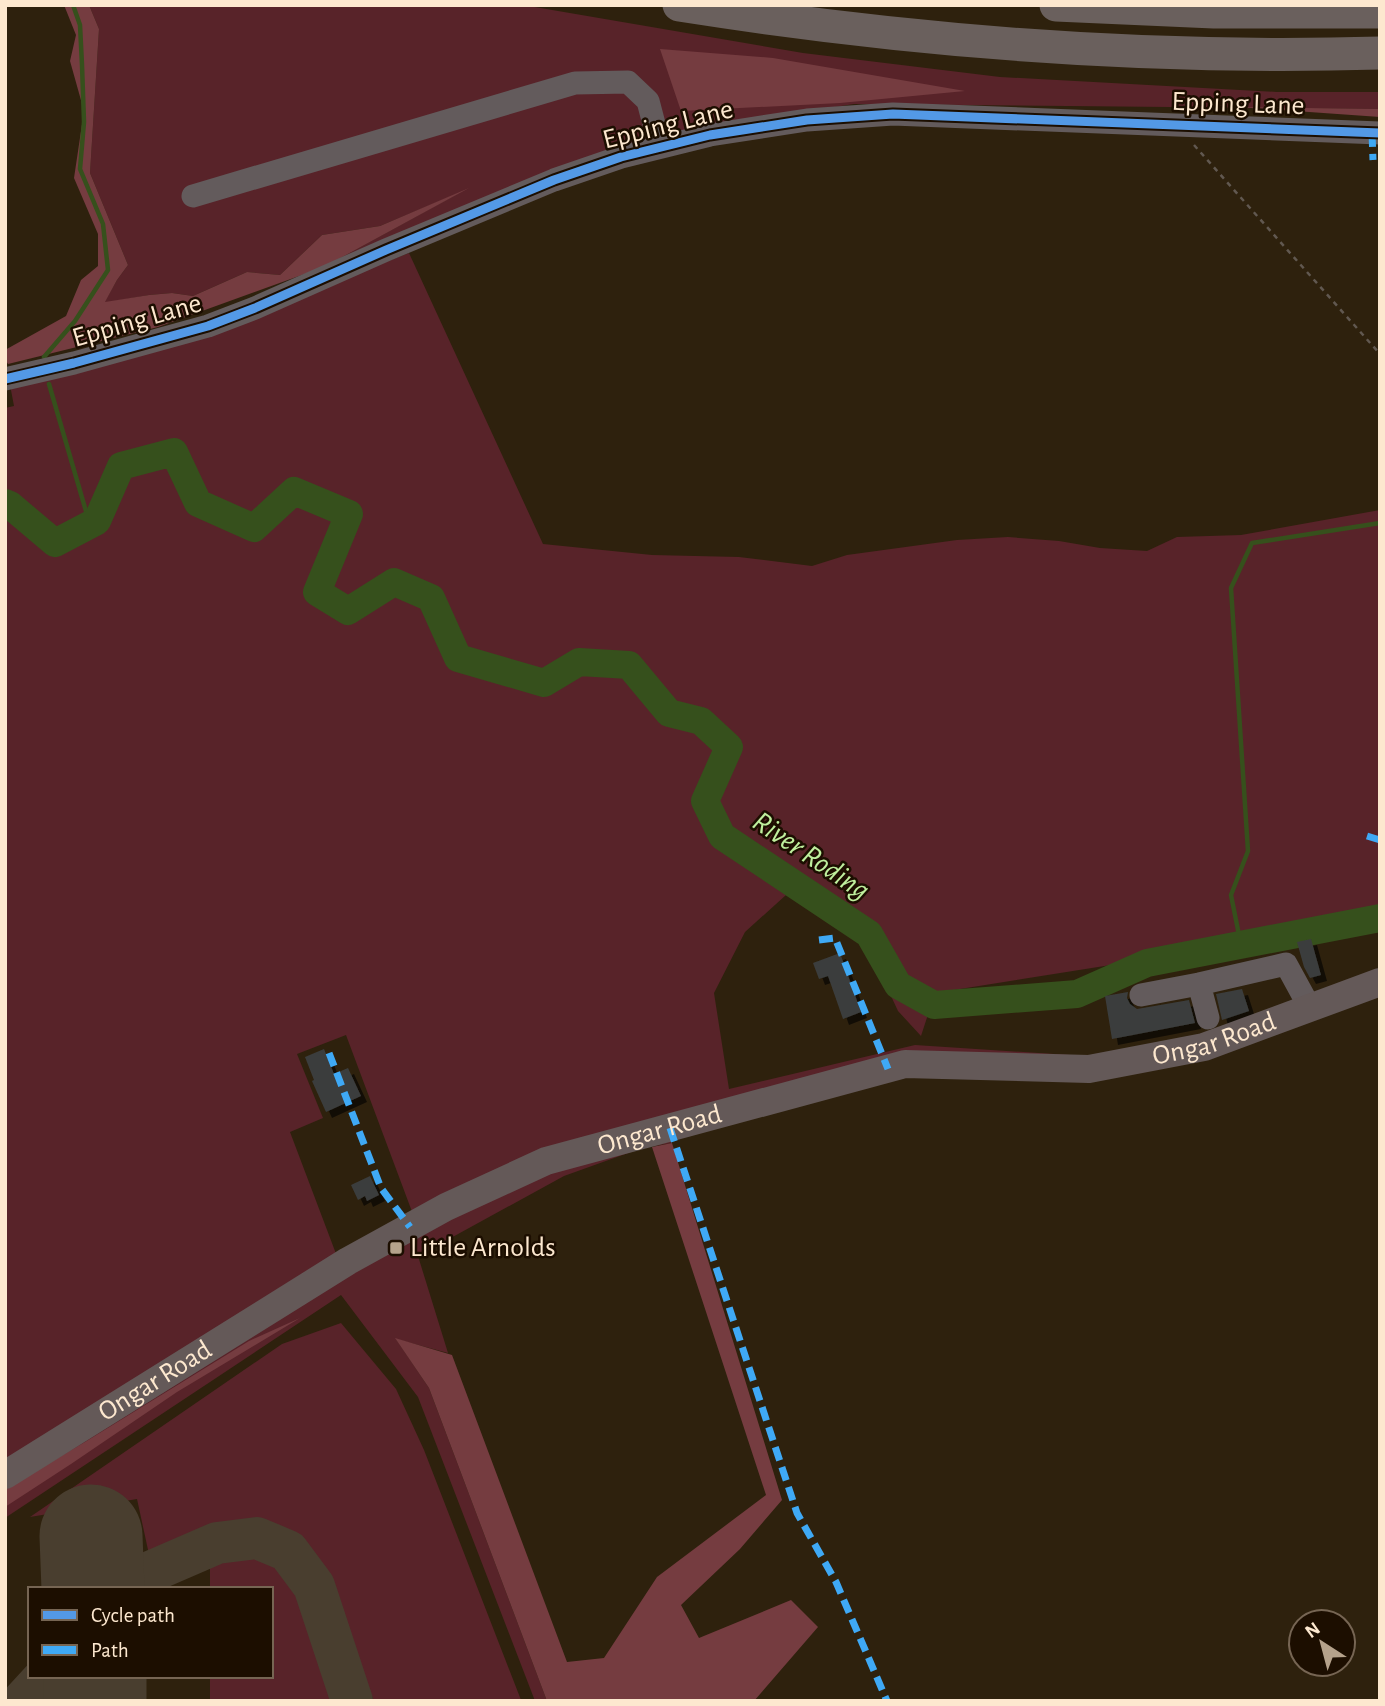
<svg xmlns="http://www.w3.org/2000/svg" width="1385" height="1706" font-family="'Alegreya Sans',sans-serif">
<style>
.green{fill:#582329;fill-rule:evenodd}
.forest{fill:#753c40}
.lines{fill:none;stroke-linecap:round;stroke-linejoin:round}
.stream{stroke:#36501c;stroke-width:4.5}
.river{stroke:#36501c;stroke-width:28}
.taxiway{stroke:#493e2f;stroke-width:42}
.runway{stroke:#493e2f;stroke-width:103}
.building{fill:#3b3d3d;filter:url(#shadow)}
.path{stroke:#615850;stroke-width:2.5;stroke-dasharray:5 5;stroke-linecap:butt}
.minor{stroke:#635b5c;stroke-width:23}
.major{stroke:#645958;stroke-width:28}
.highway{stroke:#6a605d;stroke-width:33}
.quiet{stroke:#3fa9f5;stroke-width:7;stroke-dasharray:14 7;stroke-linecap:butt}
.cycleway-casing{stroke:#1c0e00;stroke-width:13}
.cycleway{stroke:#5399e6;stroke-width:9}
.poi-dot{fill:#b5a28b;stroke:#1c0e00;stroke-width:2.5}
.labels{text-anchor:middle;dominant-baseline:central;stroke-width:5;stroke-linejoin:round;paint-order:stroke}
.street-label{font-size:28px;fill:#fde8cf;stroke:#1c0e00}
.poi-label{font-size:28px;fill:#fde8cf;stroke:#1c0e00;text-anchor:start}
.water-label{font-size:30px;font-style:italic;fill:#bfef9d;stroke:#1c0e00}
</style>
<defs>
<filter id="shadow"><feDropShadow dx="6" dy="6" stdDeviation="0" flood-color="#0009"/></filter>
</defs>
<rect width="100%" height="100%" fill="#2e210d"/>
<path class="green" d="M89,5H523L803,53L1000,77L1277,92H1380V109L854,104L683,131L324,267L459,193L380,226L322,235L280,275L247,272L193,296L172,293L149,295L104,303L117,280L128,265L90,173L99,29Z
M409,253L543,544L652,555L739,557L812,566L847,555L957,540L1008,537L1059,541L1100,548L1147,551L1177,537L1241,535L1380,510V906L1334,919L1178,949L1117,964L935,993L921,1036L898,1011L864,938L786,895L745,932L714,993L729,1089L915,1045L1085,1056L1210,1053L905,1073L667,1136L672,1143L642,1148L564,1176L418,1256L448,1353L396,1339L429,1388L547,1701H535L418,1397L341,1295L5,1518V408L14,406L10,385L194,336ZM346,1035L414,1217L338,1259L290,1132L323,1118L297,1054Z
M341,1323L396,1389L424,1450L521,1700L374,1701L356,1658L334,1590L311,1552L278,1529L230,1524L185,1538L150,1559L137,1499L30,1517L282,1344Z
M240,1550L266,1552L296,1576L308,1591L343,1701H210V1676H271V1589H210V1560Z"/>
<path class="forest" d="M64,5H89L99,29L90,173L128,265L117,280L105,302L149,295L172,293L193,296L247,272L280,275L322,235L380,226L469,188L324,267L158,327L8,364L5,359V350L66,316L81,280L98,266V234L74,178L84,111L70,61L76,35Z
M660,49L773,58L965,91L840,103L681,111Z
M1237,107L1380,109V117Z
M672,1143L782,1500L740,1549L681,1605L699,1638L791,1600L818,1627L754,1701H547L429,1388L395,1338L452,1355L567,1662L604,1658L657,1577L766,1495L652,1147Z
M300,1318L177,1392L71,1464L5,1507V1489L85,1442L249,1341Z"/>
<g class="lines">
<path class="stream" d="M44,357L75,321L108,270L103,224L80,169L84,122L82,65L80,25L73,5
M49,384L90,525
M1241,945L1231,895L1248,851L1231,588L1252,543L1380,523"/>
<path class="river" d="M5,503L10,505L55,543L97,521L121,466L174,452L198,503L254,528L294,491L349,514L317,592L348,611L394,582L431,598L458,658L544,683L579,662L629,665L669,713L701,721L729,747L705,801L722,836L869,934L898,985L934,1005L1077,994L1147,963L1380,918"/>
<path class="taxiway" d="M129,1589L143,1575L217,1543L257,1538L288,1551L314,1586L352,1701
M91,1676L95,1684
M23,1701L46,1676"/>
<path class="runway" d="M91,1536L93,1589
M95,1676V1701"/>
</g>
<path class="building" d="M1311,939L1321,975L1310,978L1304,967L1297,942Z
M840,953L861,1012L843,1019L828,976L819,979L813,963Z
M1242,989L1249,1011L1222,1020L1216,994Z
M1128,992L1127,998L1130,1004L1137,1009L1189,1000L1195,1023L1112,1039L1105,996Z
M324,1049L334,1074L348,1068L361,1096L326,1112L312,1081L314,1080L305,1057Z
M370,1176L379,1195L367,1201L365,1196L358,1200L351,1185Z"/>
<g class="lines">
<path class="path" d="M1194,145L1380,354"/>
<path class="minor" d="M193,196L575,83L628,82L648,101L660,147
M5,379L74,363L208,326L255,308L386,250L554,180L621,157L710,135L807,120L893,114L1380,133
M1199,984L1208,1018
M1141,995L1199,984L1286,964L1310,1008"/>
<path class="major" id="s1" d="M5,1475L348,1261L446,1207L546,1161L905,1064L1089,1069L1204,1047L1380,982"/>
<path class="highway" d="M679,5C908,41 1147,60 1380,53
M1056,5L1214,12H1380"/>
<path class="quiet" d="M1372,133L1373,160
M1367,836L1380,840
M819,940L835,938L888,1069
M329,1053L381,1188L410,1227
M670,1128L797,1513L836,1582L887,1701"/>
<defs>
<path id="cycleway" d="M5,379L74,363L208,326L255,308L386,250L554,180L621,157L710,135L807,120L893,114L1380,133"/>
</defs>
<use href="#cycleway" class="cycleway-casing"/>
<use href="#cycleway" class="cycleway"/>
</g>
<rect class="poi-dot" x="389" y="1241" width="14" height="14" rx="3.5"/>
<g class="labels">
<g class="street-label">
<text transform="translate(1238 104) rotate(2)">Epping Lane</text>
<text transform="translate(668 125) rotate(-14)">Epping Lane</text>
<text transform="translate(137 321) rotate(-16)">Epping Lane</text>
<text stroke="none"><textPath href="#s1" startOffset="1311">Ongar Road</textPath></text>
<text stroke="none"><textPath href="#s1" startOffset="744">Ongar Road</textPath></text>
<text stroke="none"><textPath href="#s1" startOffset="177">Ongar Road</textPath></text>
</g>
<g class="poi-label">
<text x="410" y="1248">Little Arnolds</text>
</g>
<g class="water-label">
<text transform="translate(811 856) rotate(34)">River Roding</text>
</g>
</g>
<rect width="1385" height="1706" fill="none" stroke="#fde8cf" stroke-width="14"/>
<rect x="28" y="1587" width="245" height="91" fill="#1c0e00" stroke="#766553" stroke-width="2"/>
<rect x="42" y="1610" width="35" height="10" fill="#5399e6" stroke="#766553" stroke-width="2"/>
<text x="91" y="1622" font-size="21" fill="#fde8cf">Cycle path</text>
<rect x="42" y="1645" width="35" height="10" fill="#3fa9f5" stroke="#766553" stroke-width="2"/>
<text x="91" y="1657" font-size="21" fill="#fde8cf">Path</text>
<g transform="translate(1322 1643) rotate(324)"><circle r="33" fill="#1c0e00" stroke="#766553" stroke-width="2"/>
<path d="M0-5L12 26L0 18L-12 26Z" fill="#b5a28b"/>
<text y="-10" font-size="19" font-weight="bold" text-anchor="middle" fill="#fde8cf">N</text>
</g>
</svg>
